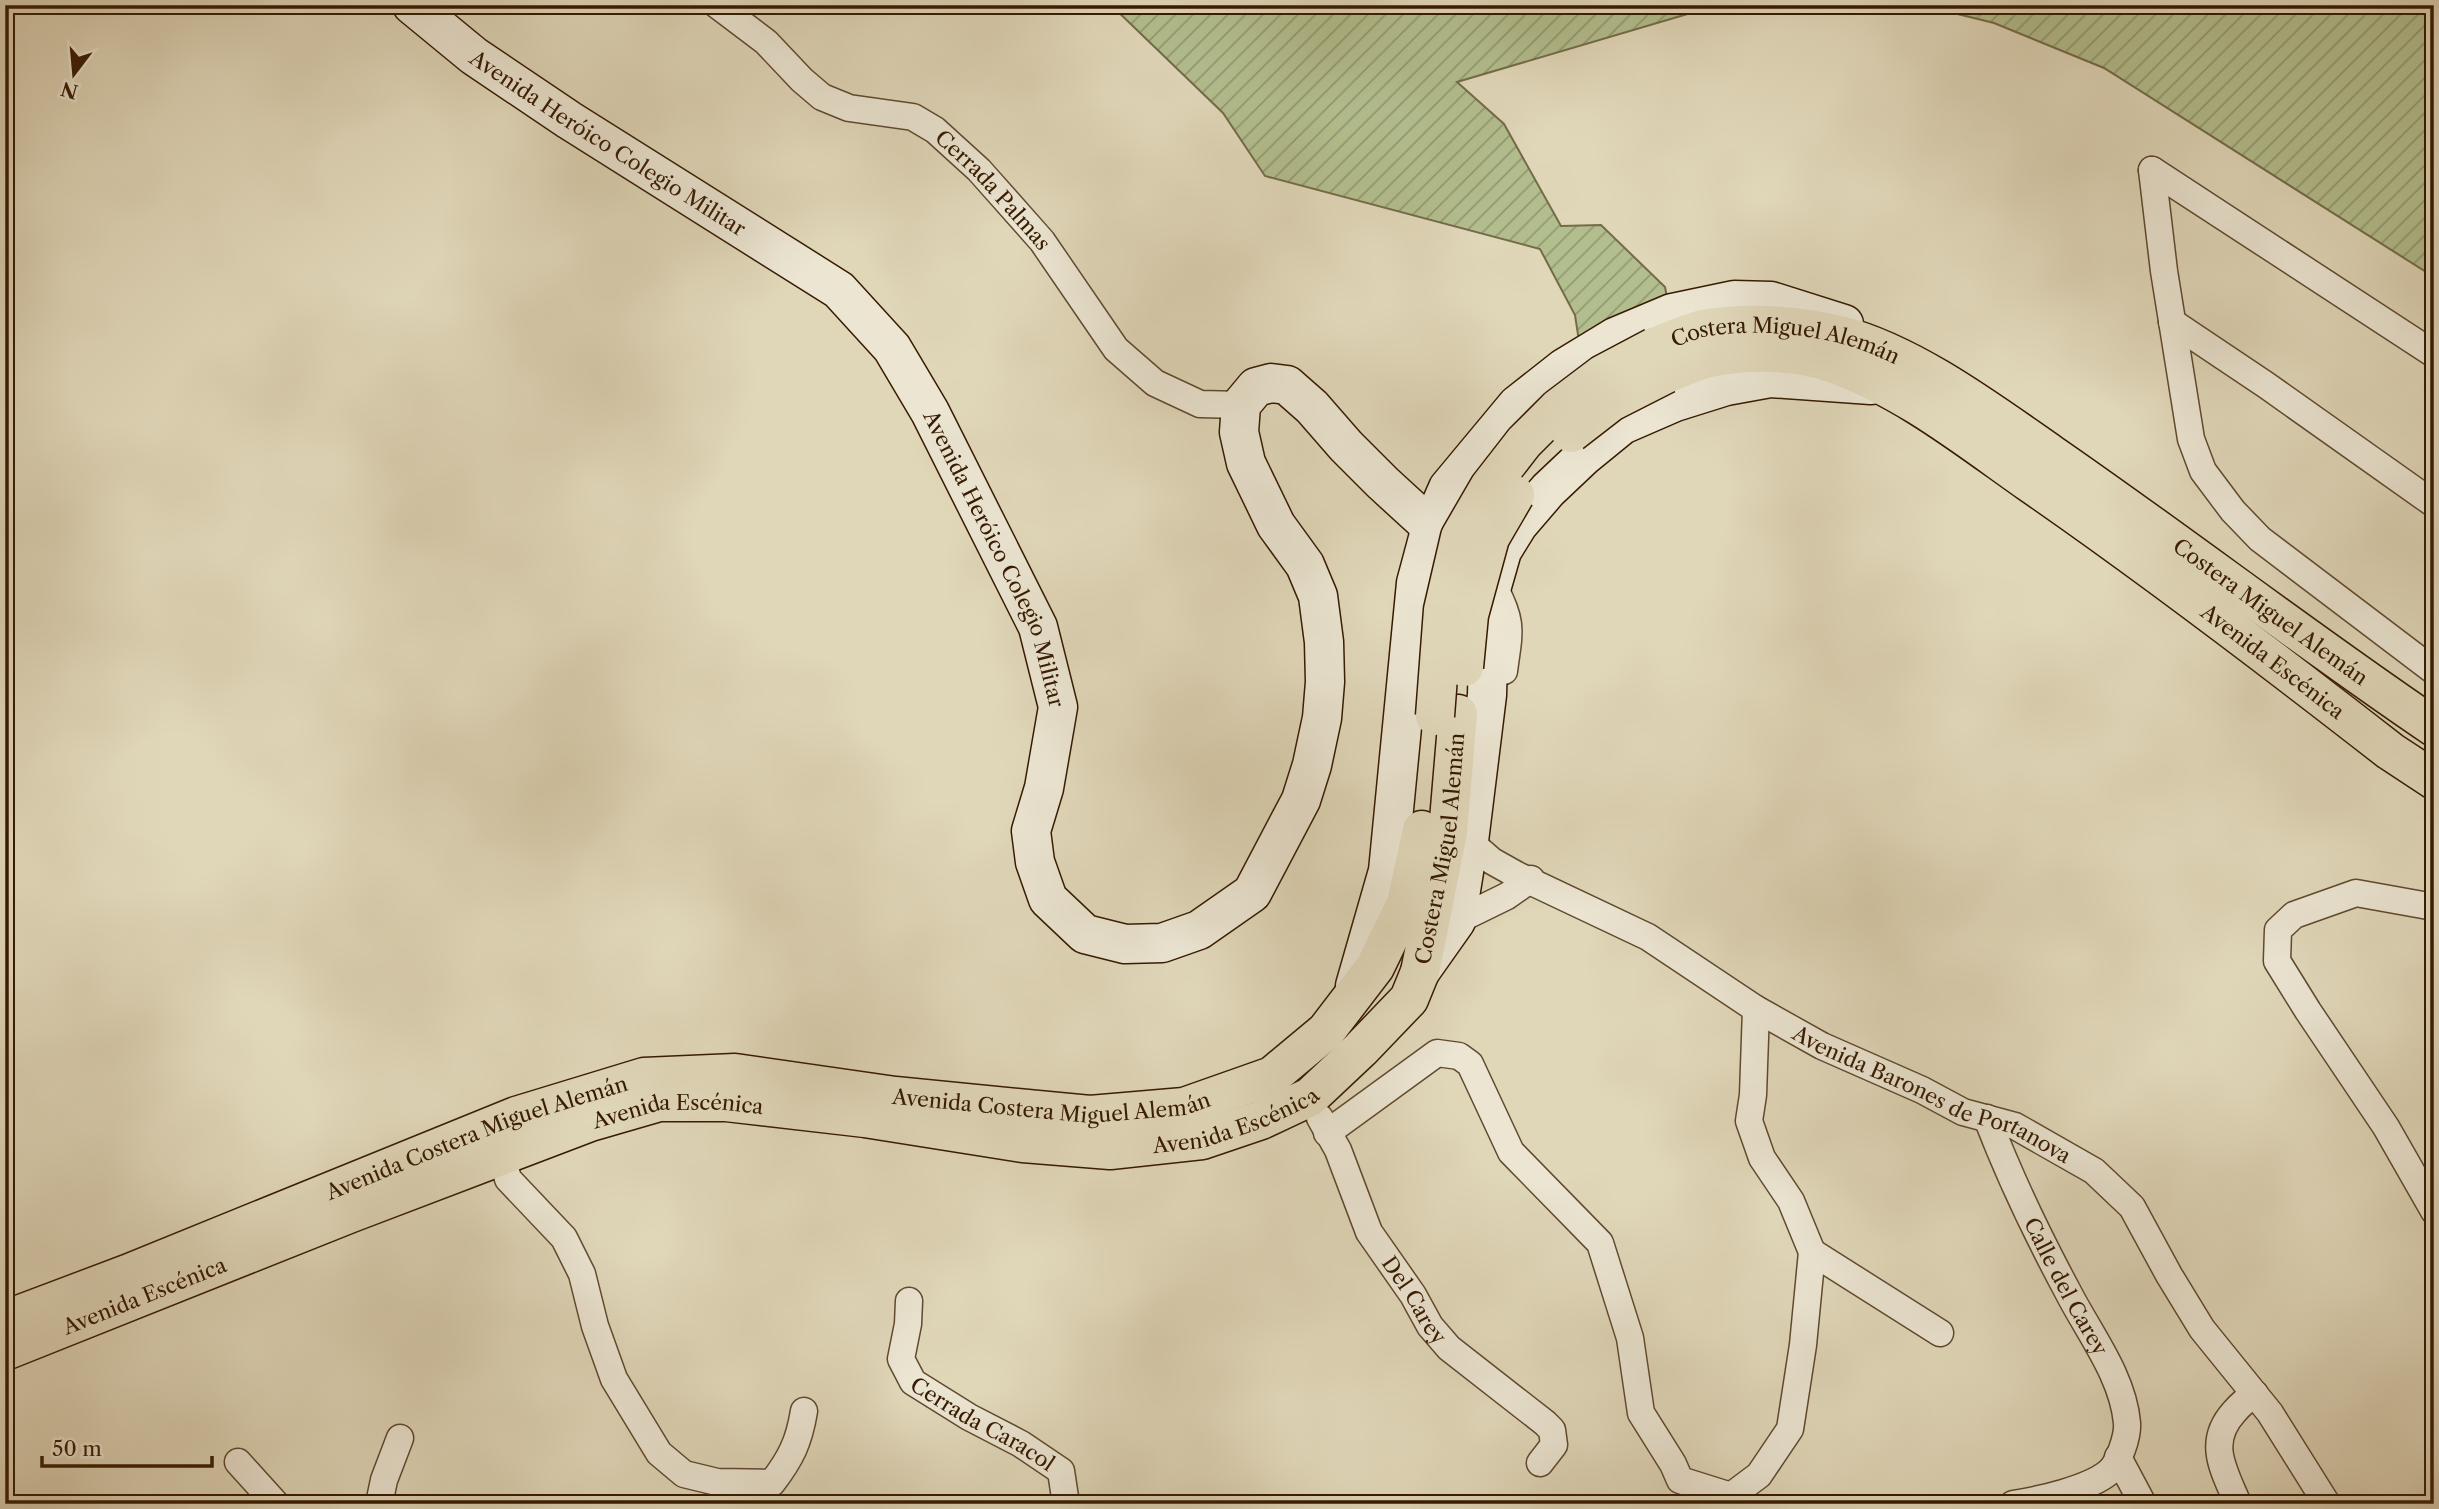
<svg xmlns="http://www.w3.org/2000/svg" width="2439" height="1509" font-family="'Libre Caslon Text',serif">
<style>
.garden{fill:url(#garden-furrows);stroke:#746c48;stroke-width:2}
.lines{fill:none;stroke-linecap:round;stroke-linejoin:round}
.street-casing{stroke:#60492f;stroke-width:29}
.secondary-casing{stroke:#361a01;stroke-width:41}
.primary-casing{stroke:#361a01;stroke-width:41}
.street{stroke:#ebe5d2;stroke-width:26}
.secondary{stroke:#ebe5d2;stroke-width:38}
.primary{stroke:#e0d7b9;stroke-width:38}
.primary-bridge-casing{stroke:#361a01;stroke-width:41;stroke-linecap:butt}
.primary-bridge{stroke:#e0d7b9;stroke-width:38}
.labels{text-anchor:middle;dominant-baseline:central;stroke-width:5;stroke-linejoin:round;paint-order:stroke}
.street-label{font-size:21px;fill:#361a01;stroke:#ebe5d2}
</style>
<defs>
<pattern id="garden-furrows" width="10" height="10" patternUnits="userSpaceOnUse" patternTransform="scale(1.75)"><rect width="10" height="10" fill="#b3be8e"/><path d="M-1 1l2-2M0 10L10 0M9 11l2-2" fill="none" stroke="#929a72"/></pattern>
</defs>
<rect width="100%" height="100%" fill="#e0d7b9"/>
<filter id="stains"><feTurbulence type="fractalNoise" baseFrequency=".00286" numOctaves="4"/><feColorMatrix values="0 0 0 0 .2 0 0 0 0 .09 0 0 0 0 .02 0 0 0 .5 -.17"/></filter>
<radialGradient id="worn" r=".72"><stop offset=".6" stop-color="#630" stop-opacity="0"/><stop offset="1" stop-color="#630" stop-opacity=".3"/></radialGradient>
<path class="garden" d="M1111,5H1718L1457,82L1504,124L1561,226L1601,225L1665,287L1673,328L1584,374L1575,315L1540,249L1265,176L1223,113Z
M1921,5H2434V277L2104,68L1994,23Z"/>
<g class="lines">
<defs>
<g id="street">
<path id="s1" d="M717,5L766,42L802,80L822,97L849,108L913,117L935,130L979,170L1042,241L1116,349L1155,383L1200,404L1241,405"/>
<path d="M2152,170L2164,271L2191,439L2203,471L2233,511L2260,539L2434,671"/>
<path d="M2152,170L2434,354"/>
<path d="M2172,322L2266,385L2434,504"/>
<path d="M1494,587C1514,624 1509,632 1504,671"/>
<path id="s2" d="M1469,841L1492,861L1517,875L1648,937L1756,1009L1822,1046L1922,1090L1963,1112L2015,1126L2094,1171L2132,1207L2169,1275L2202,1329L2270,1413L2327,1504"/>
<path d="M2434,907L2356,893L2294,915L2278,930L2277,961L2308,1011L2386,1127L2434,1211"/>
<path d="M1456,921L1507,896L1531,879"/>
<path id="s3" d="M1320,1118L1338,1150L1369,1232L1413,1295L1430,1326L1449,1348L1545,1423L1552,1430L1554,1445L1540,1463"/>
<path id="s4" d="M1987,1118C2010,1178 2038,1236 2068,1292C2089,1333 2123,1376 2127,1423C2128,1436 2119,1463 2109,1472C2089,1489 2039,1500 2013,1504"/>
<path d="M1327,1133L1437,1053L1459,1056L1470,1064L1511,1152L1600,1243L1630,1338L1641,1413L1673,1464L1680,1480L1731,1496L1759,1475L1790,1429L1803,1345L1812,1252L1791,1201L1762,1158L1749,1121L1753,1095L1756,1009"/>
<path d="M502,1156L508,1179L564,1238L582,1274L595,1326L614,1379L659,1453L684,1474L717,1482L772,1483C791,1458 799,1442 804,1411"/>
<path d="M1812,1252L1940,1333"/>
<path id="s5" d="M909,1301L908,1324L901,1359L913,1382L969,1417L1021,1444L1061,1471L1066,1504"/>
<path d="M2118,1457L2143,1504"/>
<path d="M238,1462L276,1504"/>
<path d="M379,1504L384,1480L400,1438"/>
<path d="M2238,1504C2224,1470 2206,1443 2234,1412C2241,1404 2246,1399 2255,1394"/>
</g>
<g id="secondary">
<path id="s6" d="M412,5L474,56L569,120L839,290L892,348L930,412L1038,627L1058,707L1044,788L1031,831L1035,862L1048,899L1085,934L1125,944L1162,943L1199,930L1252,893L1301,800L1312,765L1322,718L1325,682L1324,642L1318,596L1305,565L1276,525L1246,463L1239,432L1241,405L1256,387L1271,383L1287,385L1312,407L1346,446L1383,483L1478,570"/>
<path d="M1420,972L1456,921L1469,841L1487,695L1490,593L1502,551L1518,525L1548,490L1584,456L1622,425L1675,402L1726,386L1770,378L1871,385"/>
<path d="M1355,986L1388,871L1416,583L1431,527L1448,488L1517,405L1564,368L1615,337L1672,313L1734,300L1771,301L1844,324"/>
</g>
<g id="primary">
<path id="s7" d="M1654,347C1670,341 1687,333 1703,329C1748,321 1796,325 1840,335C1913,354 1989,411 2051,454C2180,543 2304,639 2434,727"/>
<path id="s8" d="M1666,374C1679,369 1692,363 1705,359C1744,350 1794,350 1831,363C1905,389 1966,438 2030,483C2153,568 2272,659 2390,751L2434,780"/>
<path id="s9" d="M5,1320L127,1274L516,1116L644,1077L735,1073L895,1096L1090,1115L1184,1107L1272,1076L1326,1031L1375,967L1406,903L1422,830"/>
<path id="s10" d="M5,1351L351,1213L590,1122L659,1102H726L865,1118L1023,1143L1110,1150L1202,1140L1261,1120L1310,1097L1361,1049L1409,999L1420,972L1448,832L1458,714"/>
</g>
</defs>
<use href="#street" class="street-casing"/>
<use href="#secondary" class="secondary-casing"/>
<use href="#primary" class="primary-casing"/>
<use href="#street" class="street"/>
<use href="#secondary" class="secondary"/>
<use href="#primary" class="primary"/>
<defs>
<path id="primary-bridge" d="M1571,433L1611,402L1666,374
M1464,667L1469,615L1490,538L1515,495
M1435,716L1443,610L1460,537L1489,487L1524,442L1558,408L1603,374L1654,347"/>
</defs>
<use href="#primary-bridge" class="primary-bridge-casing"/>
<use href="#primary-bridge" class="primary-bridge"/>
</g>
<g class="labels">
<g class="street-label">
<text stroke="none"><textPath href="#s6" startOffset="240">Avenida Heróico Colegio Militar</textPath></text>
<text stroke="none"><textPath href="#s1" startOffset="343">Cerrada Palmas</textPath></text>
<text stroke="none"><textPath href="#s7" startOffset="136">Costera Miguel Alemán</textPath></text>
<text stroke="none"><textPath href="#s6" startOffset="828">Avenida Heróico Colegio Militar</textPath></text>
<text stroke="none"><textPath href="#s7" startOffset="704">Costera Miguel Alemán</textPath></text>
<text stroke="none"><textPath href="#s8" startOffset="704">Avenida Escénica</textPath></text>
<text stroke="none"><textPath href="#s10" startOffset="1657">Costera Miguel Alemán</textPath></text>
<text stroke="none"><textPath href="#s9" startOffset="1094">Avenida Costera Miguel Alemán</textPath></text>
<text stroke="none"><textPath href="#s2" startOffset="530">Avenida Barones de Portanova</textPath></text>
<text stroke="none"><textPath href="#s10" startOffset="718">Avenida Escénica</textPath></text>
<text stroke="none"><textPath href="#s10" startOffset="1284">Avenida Escénica</textPath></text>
<text stroke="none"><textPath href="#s9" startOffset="506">Avenida Costera Miguel Alemán</textPath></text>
<text stroke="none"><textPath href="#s4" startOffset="186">Calle del Carey</textPath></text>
<text stroke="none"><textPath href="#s10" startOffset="150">Avenida Escénica</textPath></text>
<text stroke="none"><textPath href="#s3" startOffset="206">Del Carey</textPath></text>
<text stroke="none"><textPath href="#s5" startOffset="166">Cerrada Caracol</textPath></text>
</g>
</g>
<rect width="2439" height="1509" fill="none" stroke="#e0d7b9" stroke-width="28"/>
<rect x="7" y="7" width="2425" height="1495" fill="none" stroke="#361a01" stroke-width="3.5"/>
<rect x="14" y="14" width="2411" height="1481" fill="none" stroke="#361a01" stroke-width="2"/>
<g transform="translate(74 74) rotate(196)" stroke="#ebe5d2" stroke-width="5" paint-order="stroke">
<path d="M0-5L12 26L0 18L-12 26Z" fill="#361a01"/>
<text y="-10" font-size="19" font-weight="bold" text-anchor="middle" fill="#361a01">N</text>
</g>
<path d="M42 1456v10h170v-10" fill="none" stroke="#361a01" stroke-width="3.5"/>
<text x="52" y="1456" font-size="21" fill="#361a01" stroke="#ebe5d2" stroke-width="5" paint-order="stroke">50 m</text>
<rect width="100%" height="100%" filter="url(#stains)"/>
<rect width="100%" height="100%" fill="url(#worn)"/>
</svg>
